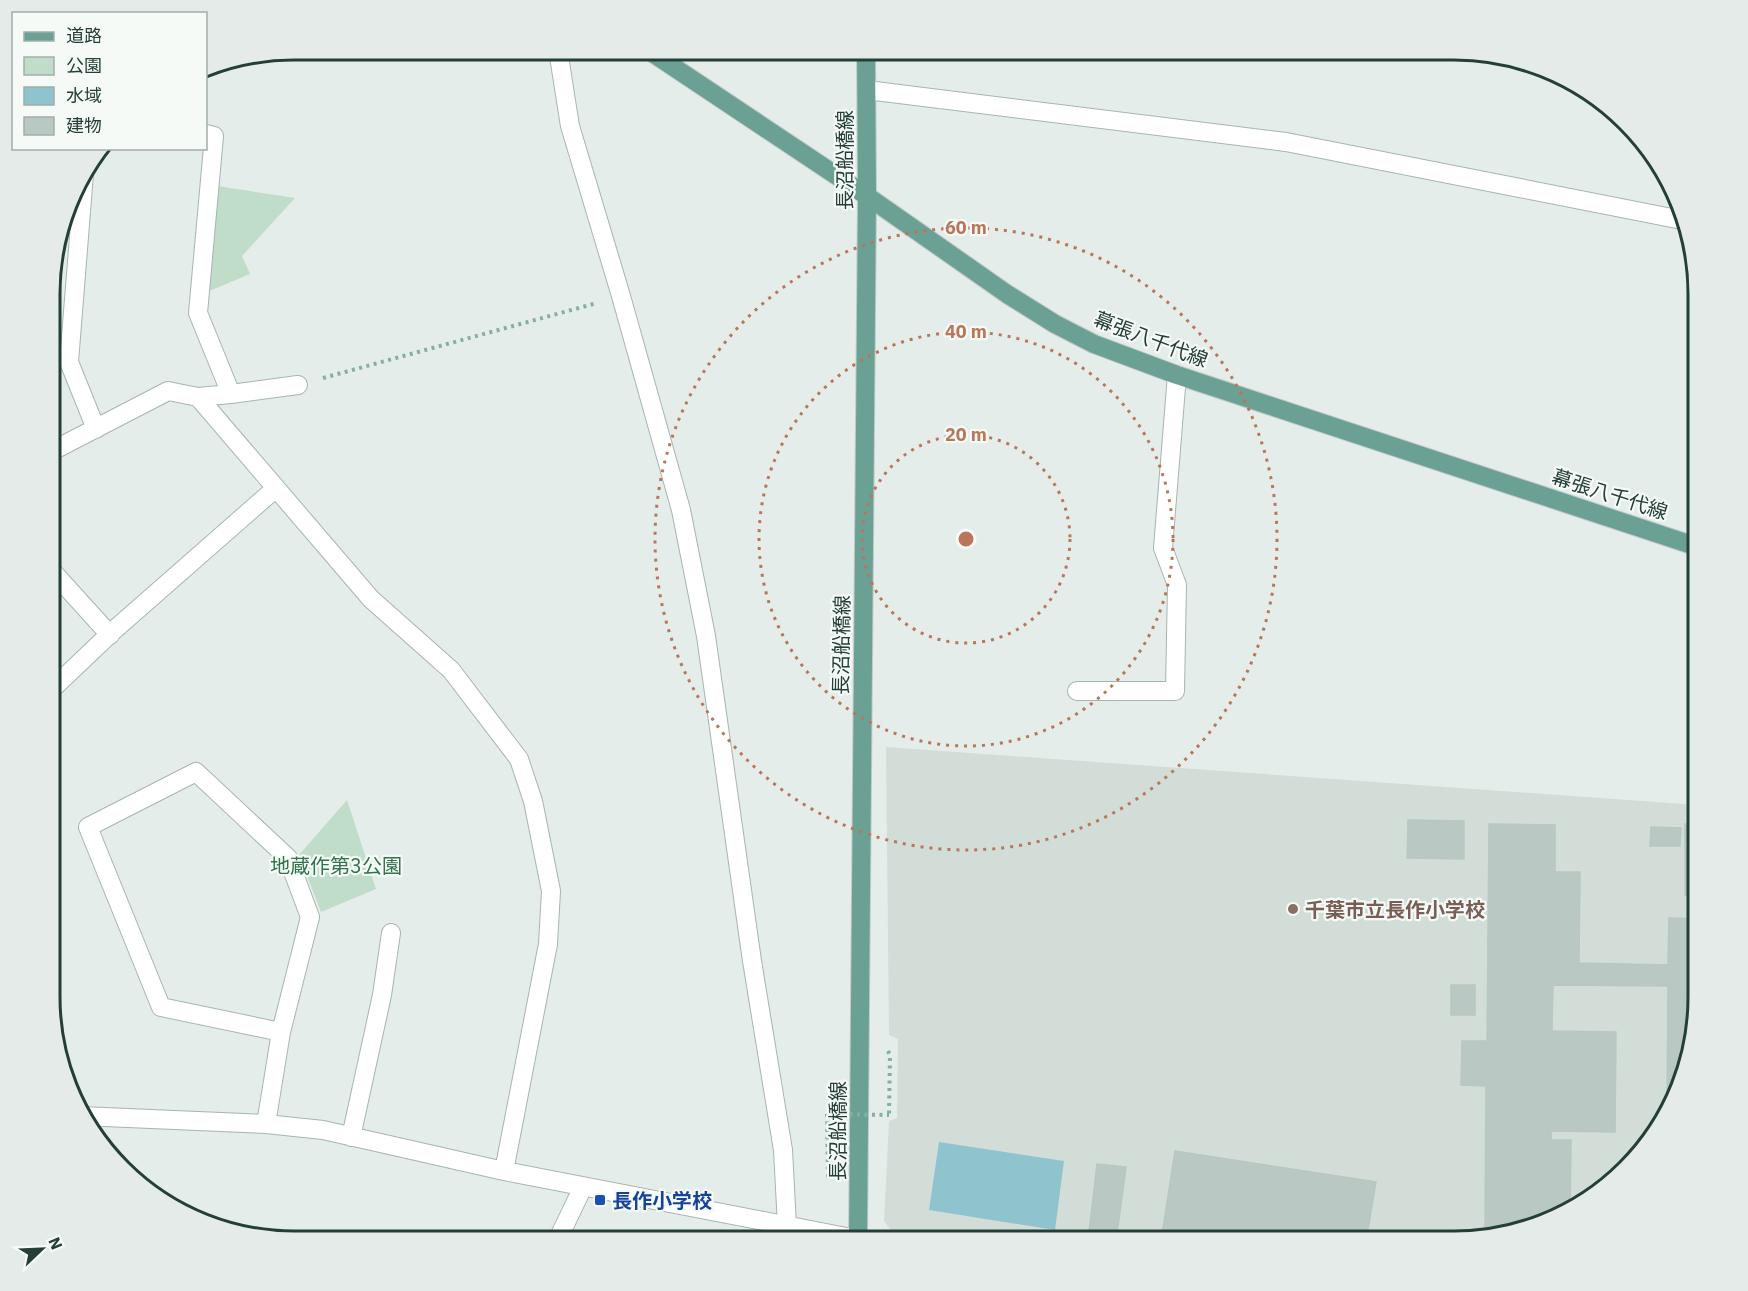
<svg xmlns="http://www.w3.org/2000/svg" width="1748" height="1291" font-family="'IBM Plex Sans','Noto Sans JP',sans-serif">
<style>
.built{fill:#d3ddd8}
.green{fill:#bfddc8}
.water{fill:#8fc4cf}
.building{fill:#bac8c3;stroke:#b7c7c1;stroke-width:1.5}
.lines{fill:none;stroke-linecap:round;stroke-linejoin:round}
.minor-casing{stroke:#a7b5b0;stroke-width:20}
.major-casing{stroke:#c2c9c7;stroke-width:20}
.path{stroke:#86afa3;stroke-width:4;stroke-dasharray:3 4.5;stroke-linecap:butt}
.minor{stroke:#fff;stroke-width:18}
.major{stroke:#6ba194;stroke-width:18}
.path-bridge{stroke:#86afa3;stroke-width:4;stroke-dasharray:3 4.5;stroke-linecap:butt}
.ring{fill:none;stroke:#ba7659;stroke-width:3;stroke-dasharray:3 6}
.education-dot{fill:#8d6e63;stroke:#f5faf7;stroke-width:2}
.transit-dot{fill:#1a4fb4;stroke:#f5faf7;stroke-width:2}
.labels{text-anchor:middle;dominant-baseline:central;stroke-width:4.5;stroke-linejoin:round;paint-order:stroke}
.street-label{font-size:20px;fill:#243e38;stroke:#f5faf7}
.park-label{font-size:20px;fill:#30734c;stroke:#f5faf7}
.education-label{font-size:20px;font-weight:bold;fill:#785e54;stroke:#f5faf7;text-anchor:start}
.transit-label{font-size:20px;font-weight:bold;fill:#164399;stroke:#f5faf7;text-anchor:start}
.rim{fill:none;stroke:#243e38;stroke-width:3}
.centre{fill:#ba7659;stroke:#f5faf7;stroke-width:3}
.ring-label{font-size:18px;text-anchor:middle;font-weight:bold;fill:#ba7659;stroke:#f5faf7;stroke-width:4.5;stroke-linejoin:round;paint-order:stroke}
</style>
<rect width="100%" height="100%" fill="#e4ede9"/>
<path class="built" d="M886,747L1698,805V1012L1685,1076L1648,1146L1562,1216L1454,1241H947L893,1233L884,1221L889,1121L897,1118L898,1042V1039L889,1035Z"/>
<path class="green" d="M217,186L295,198L242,256L250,274L207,292Z
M347,800L376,889L321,912L299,855Z"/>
<path class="water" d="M939,1142L1064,1161L1055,1230L929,1210Z"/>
<path class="building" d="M1408,820L1464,821V859L1407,858Z
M1489,824L1555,825V872H1580L1579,963L1668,965L1669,918L1698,919V1012L1685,1076L1667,1111L1668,986L1553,985L1552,1031L1616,1032L1615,1132L1551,1131V1140H1571L1570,1210L1562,1216L1485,1234L1486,1086L1461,1085L1462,1041H1487Z
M1685,824H1698V895H1685Z
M1651,827L1681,828L1680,846H1650Z
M1451,985H1475V1015H1451Z
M1175,1151L1376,1182L1366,1241H1161Z
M1097,1164L1126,1167L1116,1241H1088Z"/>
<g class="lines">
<defs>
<path id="minor" d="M558,50L570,126L621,296L681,510L706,636L752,961L783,1150L787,1226
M867,90L1286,142L1682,220
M206,134L214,136L198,313L231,394
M84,174L69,362L96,429
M198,397L231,394L298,385
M52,451L168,391L198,397L371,599L451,670L519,759L533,801L551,891L548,944L504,1171
M52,571L110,635
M52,689L113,631L276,488
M1077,691H1175L1177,585L1163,548L1177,375
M81,1116L266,1124L323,1130L504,1171L867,1241
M266,1124L281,1032L310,917L288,858L196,772L88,827L161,1007L281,1032
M351,1137L382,995L391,933
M557,1241L583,1187"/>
<path id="major" d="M648,50L867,196L1007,294L1055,324L1094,344L1177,375L1698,547
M858,1241L867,196L866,50"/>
</defs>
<use href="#minor" class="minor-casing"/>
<use href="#major" class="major-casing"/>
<path class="path" d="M323,378L597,303
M888,1051L890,1055L889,1115
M827,1114L828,1176L831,1180"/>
<use href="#minor" class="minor"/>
<use href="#major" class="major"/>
<path class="path-bridge" d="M827,1114L889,1115"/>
</g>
<g class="ring">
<circle cx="966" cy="539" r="104"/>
<circle cx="966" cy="539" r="207"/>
<circle cx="966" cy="539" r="311"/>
</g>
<circle class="education-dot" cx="1293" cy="909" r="6"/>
<rect class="transit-dot" x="594" y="1194" width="12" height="12" rx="3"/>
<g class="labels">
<g class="street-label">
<text transform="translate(844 160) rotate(-90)">長沼船橋線</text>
<text transform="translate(1151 339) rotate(21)">幕張八千代線</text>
<text transform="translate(1610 494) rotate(18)">幕張八千代線</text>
<text transform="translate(841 645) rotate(-89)">長沼船橋線</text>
<text transform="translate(837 1131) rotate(-90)">長沼船橋線</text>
</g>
<g class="park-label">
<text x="336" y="865">地蔵作第3公園</text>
</g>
<g class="education-label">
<text x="1305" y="909">千葉市立長作小学校</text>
</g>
<g class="transit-label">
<text x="612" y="1200">長作小学校</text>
</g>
</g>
<path d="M0 0H1748V1291H0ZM294 60H1454A234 234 0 0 1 1688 294V997A234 234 0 0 1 1454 1231H294A234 234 0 0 1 60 997V294A234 234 0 0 1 294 60Z" fill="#e4ebe8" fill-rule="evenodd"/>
<path class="rim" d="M294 60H1454A234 234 0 0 1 1688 294V997A234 234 0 0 1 1454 1231H294A234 234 0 0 1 60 997V294A234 234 0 0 1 294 60Z"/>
<circle cx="966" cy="539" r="9" class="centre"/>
<g class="ring-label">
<text x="966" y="234">60 m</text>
<text x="966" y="338">40 m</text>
<text x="966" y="441">20 m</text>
</g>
<rect x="12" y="12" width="195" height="138" fill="#f5faf7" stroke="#a1afab" stroke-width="1.5"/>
<rect x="24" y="32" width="30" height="9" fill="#6ba194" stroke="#a1afab" stroke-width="1.5"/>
<text x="66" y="42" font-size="18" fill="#243e38">道路</text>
<rect x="24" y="57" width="30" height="18" fill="#bfddc8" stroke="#a1afab" stroke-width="1.5"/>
<text x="66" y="72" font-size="18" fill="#243e38">公園</text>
<rect x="24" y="87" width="30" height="18" fill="#8fc4cf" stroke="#a1afab" stroke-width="1.5"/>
<text x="66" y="102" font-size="18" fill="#243e38">水域</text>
<rect x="24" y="117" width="30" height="18" fill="#bac8c3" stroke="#a1afab" stroke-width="1.5"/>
<text x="66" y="132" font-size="18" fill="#243e38">建物</text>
<g transform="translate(42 1249) rotate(67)" stroke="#f5faf7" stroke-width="4.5" paint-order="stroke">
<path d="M0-4.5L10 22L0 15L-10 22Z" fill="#243e38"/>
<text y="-9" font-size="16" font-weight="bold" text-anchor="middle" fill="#243e38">N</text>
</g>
</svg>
